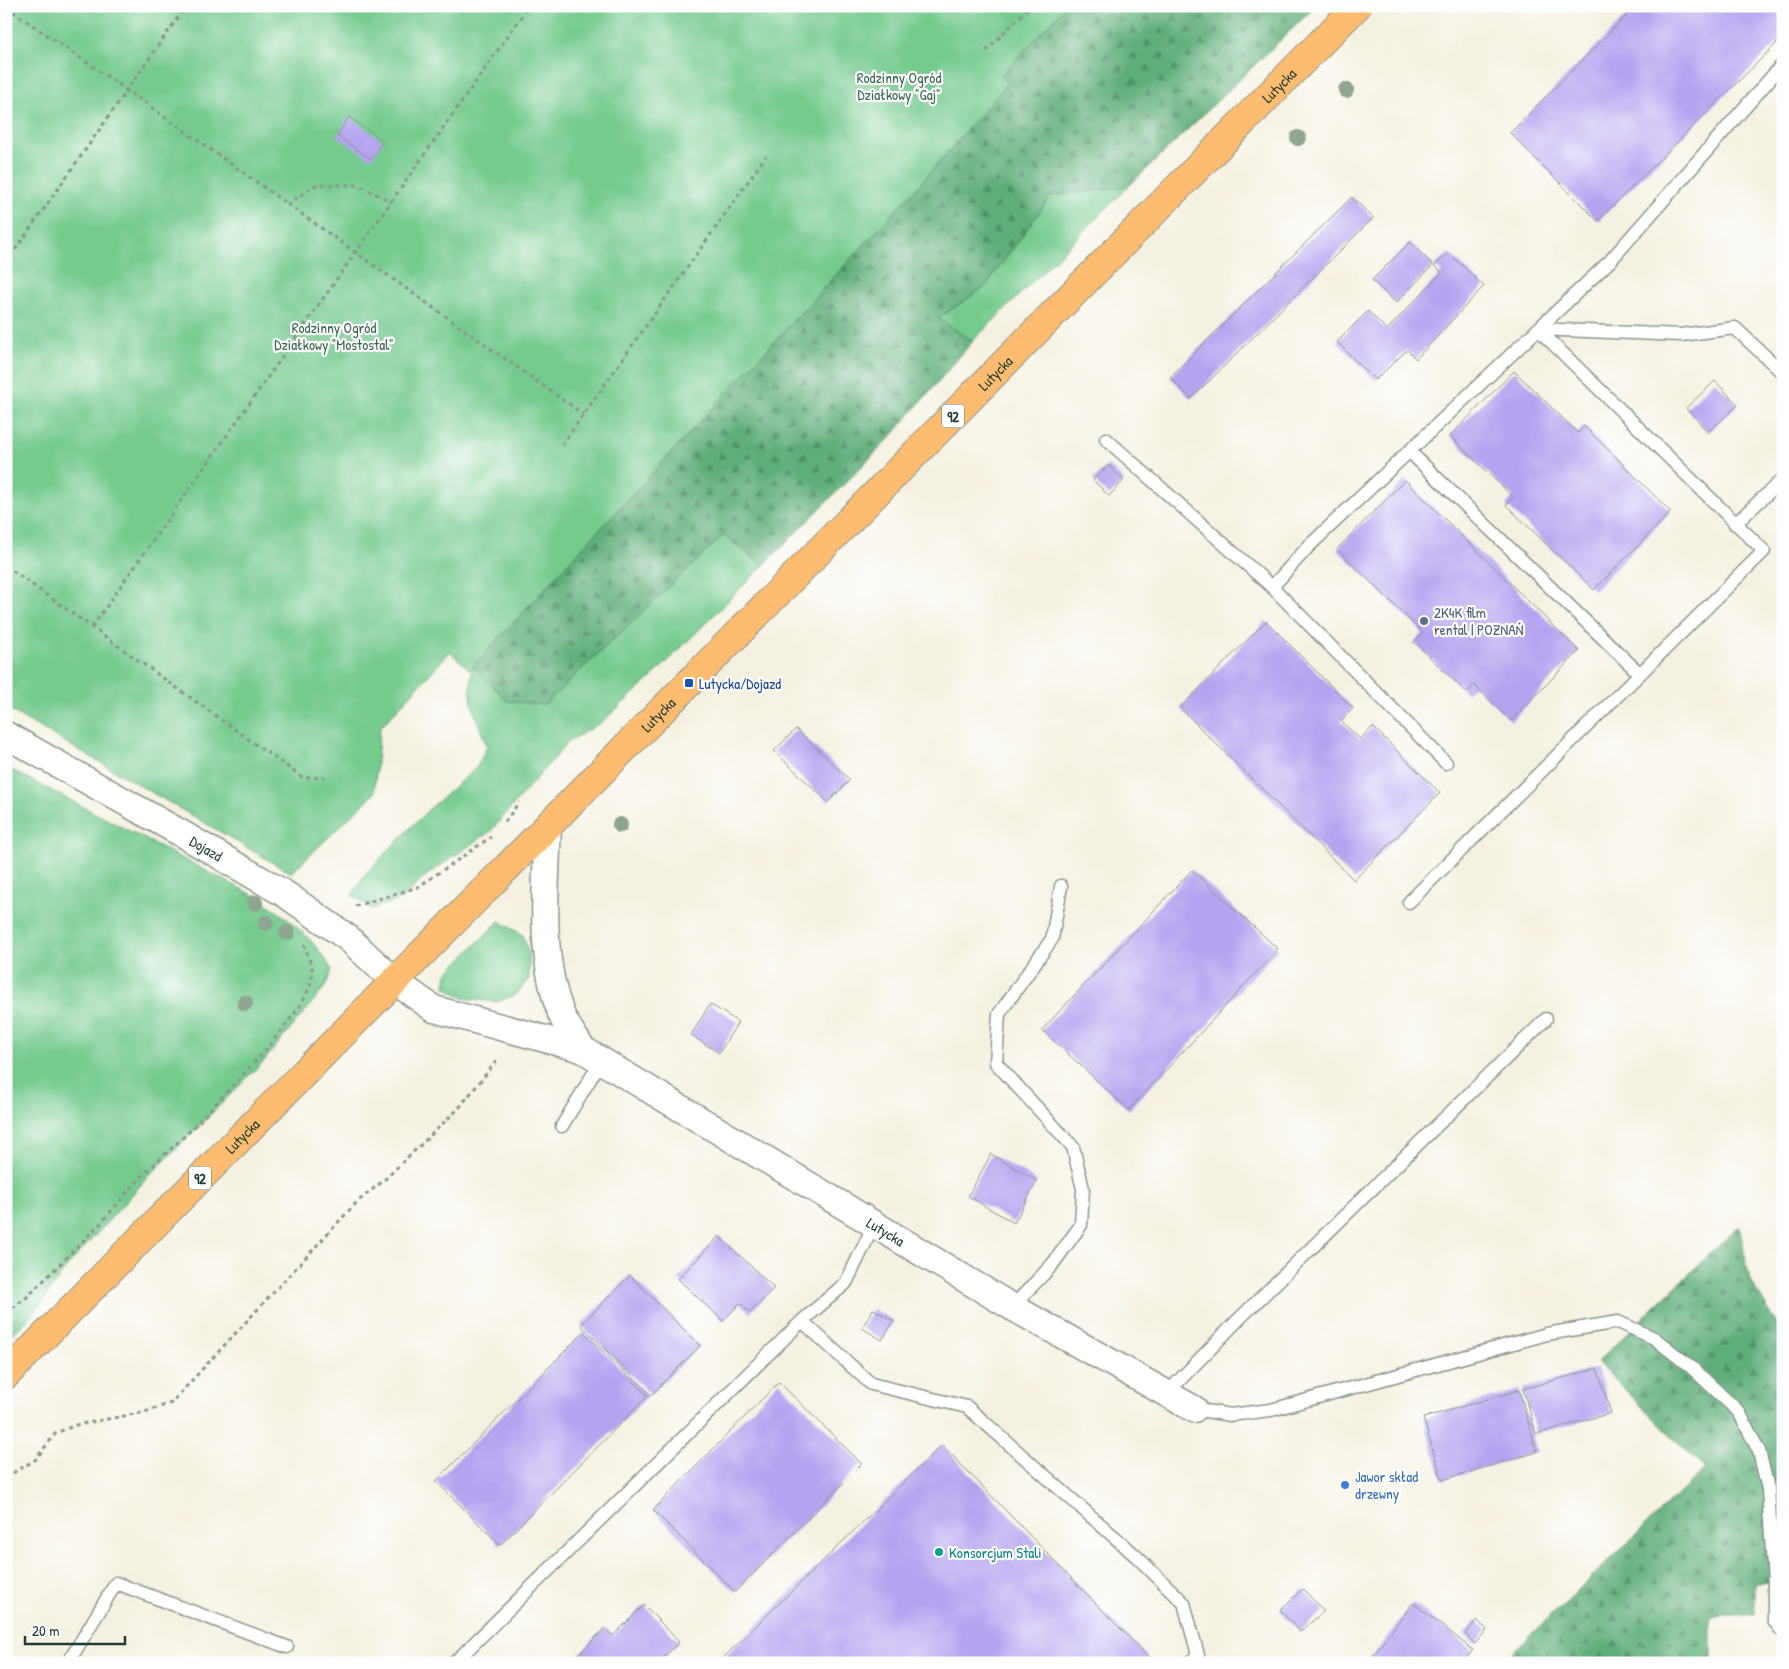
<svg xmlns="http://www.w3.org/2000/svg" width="1789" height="1669" font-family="'Patrick Hand',sans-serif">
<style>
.green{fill:#74ca8e;stroke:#4a8461}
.forest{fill:url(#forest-firs);stroke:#3f7656}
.building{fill:#b5a3f0}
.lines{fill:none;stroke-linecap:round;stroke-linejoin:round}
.service-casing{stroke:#8a978b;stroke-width:15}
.minor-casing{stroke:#8a978b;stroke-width:29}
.primary-casing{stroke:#8a978b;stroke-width:30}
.path{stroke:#8a978b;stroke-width:3;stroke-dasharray:4 4;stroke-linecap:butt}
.service{stroke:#fff;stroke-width:12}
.minor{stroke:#fff;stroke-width:26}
.primary{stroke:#fdbc70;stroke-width:28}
.tree{fill:#8ea591}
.service-dot{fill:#5c6f8a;stroke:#fff;stroke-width:2}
.transit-dot{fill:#1a4fb4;stroke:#fff;stroke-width:2}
.shop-dot{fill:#3f7fe0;stroke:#fff;stroke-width:2}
.culture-dot{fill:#0f9aa8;stroke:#fff;stroke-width:2}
.labels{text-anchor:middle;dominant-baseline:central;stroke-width:4.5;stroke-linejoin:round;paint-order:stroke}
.shield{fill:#fff;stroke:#627771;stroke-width:1}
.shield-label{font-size:14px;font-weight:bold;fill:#1f3d34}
.park-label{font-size:15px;fill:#39674f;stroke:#fff}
.street-label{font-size:15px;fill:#1f3d34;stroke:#fff}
.service-label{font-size:15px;fill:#4e5e75;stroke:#fff;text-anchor:start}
.transit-label{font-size:15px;fill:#164399;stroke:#fff;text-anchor:start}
.shop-label{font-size:15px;fill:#366cbe;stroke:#fff;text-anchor:start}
.culture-label{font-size:15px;fill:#0d838f;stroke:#fff;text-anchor:start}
</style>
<defs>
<pattern id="forest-firs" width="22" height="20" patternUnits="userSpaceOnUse" patternTransform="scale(1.25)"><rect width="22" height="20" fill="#5fae79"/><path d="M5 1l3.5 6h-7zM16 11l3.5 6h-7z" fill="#4e8f64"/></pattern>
</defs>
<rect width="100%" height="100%" fill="#fff"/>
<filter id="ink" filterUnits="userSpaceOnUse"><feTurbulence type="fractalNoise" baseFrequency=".02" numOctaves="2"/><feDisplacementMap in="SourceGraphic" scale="10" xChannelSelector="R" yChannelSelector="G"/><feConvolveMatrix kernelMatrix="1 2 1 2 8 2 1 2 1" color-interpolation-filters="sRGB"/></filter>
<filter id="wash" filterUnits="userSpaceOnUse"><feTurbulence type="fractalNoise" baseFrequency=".0096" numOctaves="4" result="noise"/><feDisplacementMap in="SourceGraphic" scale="20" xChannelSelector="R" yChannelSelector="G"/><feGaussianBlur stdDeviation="1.12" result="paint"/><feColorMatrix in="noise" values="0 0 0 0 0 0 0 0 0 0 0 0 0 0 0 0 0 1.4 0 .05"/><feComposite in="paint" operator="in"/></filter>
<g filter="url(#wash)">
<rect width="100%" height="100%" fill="#f5f1e2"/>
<path class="green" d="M6,6H1066L1001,76L1008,83L913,192L473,666L544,705L724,535L763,566L651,678L602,722L568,742L491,831L427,875L402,899L372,909L352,895L365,874L426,812L477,767L487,747C477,719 465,698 473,668L470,670L450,652L380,728L374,794L291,873L6,708Z
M1129,186L973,341L938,319L985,287L1051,196Z
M6,767L259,898C289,919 313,937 332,970L325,987L263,1062L147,1178L64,1270L33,1315L6,1340Z
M499,921L523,935L529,955V979L516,995L497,1002L463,998L445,987L447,973Z"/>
<path class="forest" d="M1066,6H1316L1129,186L1051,196L985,287L938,318L973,341L889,439L763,566L724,535L544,705L507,701L473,666L913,192L1007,83L1000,76Z
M1739,1226L1750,1280L1783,1334V1584L1754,1583L1755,1615H1711V1663H1502L1705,1469L1597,1362Z"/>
<g id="blocks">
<path class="building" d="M1636,6H1783V37L1598,221L1510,133Z
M349,117L383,141L371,159L337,136Z
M1352,197L1373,218L1191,399L1170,377Z
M1410,242L1433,265L1396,303L1372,280Z
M1449,253L1484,286L1416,359L1407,350L1375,380L1337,342L1368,311L1387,330L1442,272L1434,266Z
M1514,371L1578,433L1584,426L1671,512L1594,590L1506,505L1513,497L1450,436Z
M1715,381L1738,405L1708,432L1686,408Z
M1108,465L1124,480L1109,496L1093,480Z
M1405,480L1579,651L1511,721L1474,685L1467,693L1414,642L1423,633L1337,549Z
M1266,621L1353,708L1341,721L1360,739L1373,727L1440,793L1354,880L1180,708Z
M796,729L850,780L828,802L774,751Z
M1192,870L1278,949L1129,1110L1042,1030Z
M710,1004L738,1022L719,1053L691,1035Z
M991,1154L1037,1181L1014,1223L968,1196Z
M719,1236L774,1288L750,1313L740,1303L723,1321L678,1279Z
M630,1275L700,1346L651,1395L581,1325Z
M873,1309L894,1321L882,1340L862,1328Z
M584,1332L648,1396L500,1545L436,1481Z
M1597,1368L1611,1413L1536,1434L1523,1389Z
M779,1382L862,1464L735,1592L653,1510Z
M1519,1390L1537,1452L1442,1480L1423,1418Z
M942,1445L1150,1659L1146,1663H718Z
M1303,1589L1324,1611L1300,1632L1280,1610Z
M1413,1603L1473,1650L1462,1663H1367Z
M644,1605L679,1642L658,1663H570L605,1628L613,1636Z
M1477,1620L1487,1630L1475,1644L1465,1634Z"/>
</g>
</g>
<g filter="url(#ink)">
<use href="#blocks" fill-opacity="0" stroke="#8a978b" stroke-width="1"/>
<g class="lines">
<defs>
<path id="service" d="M1538,329L1681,335L1735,328L1783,373
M1106,439L1272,587L1446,763
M1410,452L1640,674
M1735,524L1783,479
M1272,587L1308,547L1610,261L1783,64
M1409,902L1764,551L1538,329
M562,1126L601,1061
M1012,1307L1052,1265L1081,1225L1083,1189L1073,1147L996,1063L999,1014L1052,939L1061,886
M802,1321L871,1384L967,1407L1136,1556L1184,1603L1198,1655L1189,1663
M1166,1394L1238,1320L1546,1019
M1194,1409L1230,1415L1271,1410L1547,1334L1618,1322L1654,1338L1691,1367L1739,1412L1759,1451L1768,1489L1774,1583V1621L1783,1632
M68,1663L116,1583L287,1647
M454,1663L802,1321L846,1283L874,1225"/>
<g id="minor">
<path id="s1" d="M6,735L184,835L285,894L348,938L393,980L434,1009L582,1049"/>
<path id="s2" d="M548,825C546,887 538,956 562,1016C567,1027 576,1038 582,1049L1012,1307L1194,1409"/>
</g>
<g id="primary">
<path id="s3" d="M6,1375L1357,6"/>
</g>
</defs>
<use href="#service" class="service-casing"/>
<use href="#minor" class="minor-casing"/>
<use href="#primary" class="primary-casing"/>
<path class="path" d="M6,7L127,90L583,414
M986,51L1030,6
M287,204L316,185H358L392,202
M6,263L186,6
M562,445L766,156
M6,566L303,778L325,777
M92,627L529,6
M505,822L519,802
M355,906L418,887L491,837
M6,1313L27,1297L99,1225L140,1178L194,1127L264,1052L298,1009L307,993L312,980V968L304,944
M6,1477L35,1460L56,1433L76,1425L145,1412L171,1403L357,1202L383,1181L459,1108L498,1059"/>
<use href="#service" class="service"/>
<use href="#minor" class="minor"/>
<use href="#primary" class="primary"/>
</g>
<g class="tree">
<circle cx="1346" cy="90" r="8"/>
<circle cx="1298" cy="138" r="8"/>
<circle cx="620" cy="825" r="8"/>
<circle cx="255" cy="903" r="8"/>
<circle cx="266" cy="923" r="8"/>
<circle cx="287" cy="933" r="8"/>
<circle cx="245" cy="1003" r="8"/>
</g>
</g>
<circle class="service-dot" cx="1424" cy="621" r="5"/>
<rect class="transit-dot" x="684" y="678" width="10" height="10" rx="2.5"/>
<circle class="shop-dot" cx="1345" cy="1485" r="5"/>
<circle class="culture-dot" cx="939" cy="1552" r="5"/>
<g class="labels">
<g class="shield">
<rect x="942" y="404.5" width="22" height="23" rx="4"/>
<rect x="189" y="1166.5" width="22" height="23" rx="4"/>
</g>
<g class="shield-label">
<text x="953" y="416">92</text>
<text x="200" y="1178">92</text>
</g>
<g class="park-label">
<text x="899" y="77">Rodzinny Ogród<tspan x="899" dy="17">Działkowy "Gaj"</tspan></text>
<text x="334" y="327">Rodzinny Ogród<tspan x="334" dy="17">Działkowy "Mostostal"</tspan></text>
</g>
<g class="street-label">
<text stroke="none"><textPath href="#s3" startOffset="1812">Lutycka</textPath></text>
<text stroke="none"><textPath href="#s3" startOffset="1408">Lutycka</textPath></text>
<text stroke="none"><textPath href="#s3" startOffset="928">Lutycka</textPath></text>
<text stroke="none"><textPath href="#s1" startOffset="230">Dojazd</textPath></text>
<text stroke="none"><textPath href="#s3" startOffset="336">Lutycka</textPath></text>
<text stroke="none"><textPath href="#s2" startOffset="586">Lutycka</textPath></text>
</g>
<g class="service-label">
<text x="1434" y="612">2K4K film<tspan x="1434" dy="17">rental | POZNAŃ</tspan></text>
</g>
<g class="transit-label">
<text x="699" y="683">Lutycka/Dojazd</text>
</g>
<g class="shop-label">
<text x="1355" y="1476">Jawor skład<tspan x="1355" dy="17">drzewny</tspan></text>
</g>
<g class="culture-label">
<text x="949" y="1552">Konsorcjum Stali</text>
</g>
</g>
<rect width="1789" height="1669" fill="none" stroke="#fff" stroke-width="25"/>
<path d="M25 1636v8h100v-8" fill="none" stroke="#1f3d34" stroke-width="2.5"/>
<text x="32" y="1636" font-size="15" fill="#1f3d34" stroke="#ffffff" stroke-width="4" paint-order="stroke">20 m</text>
</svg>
